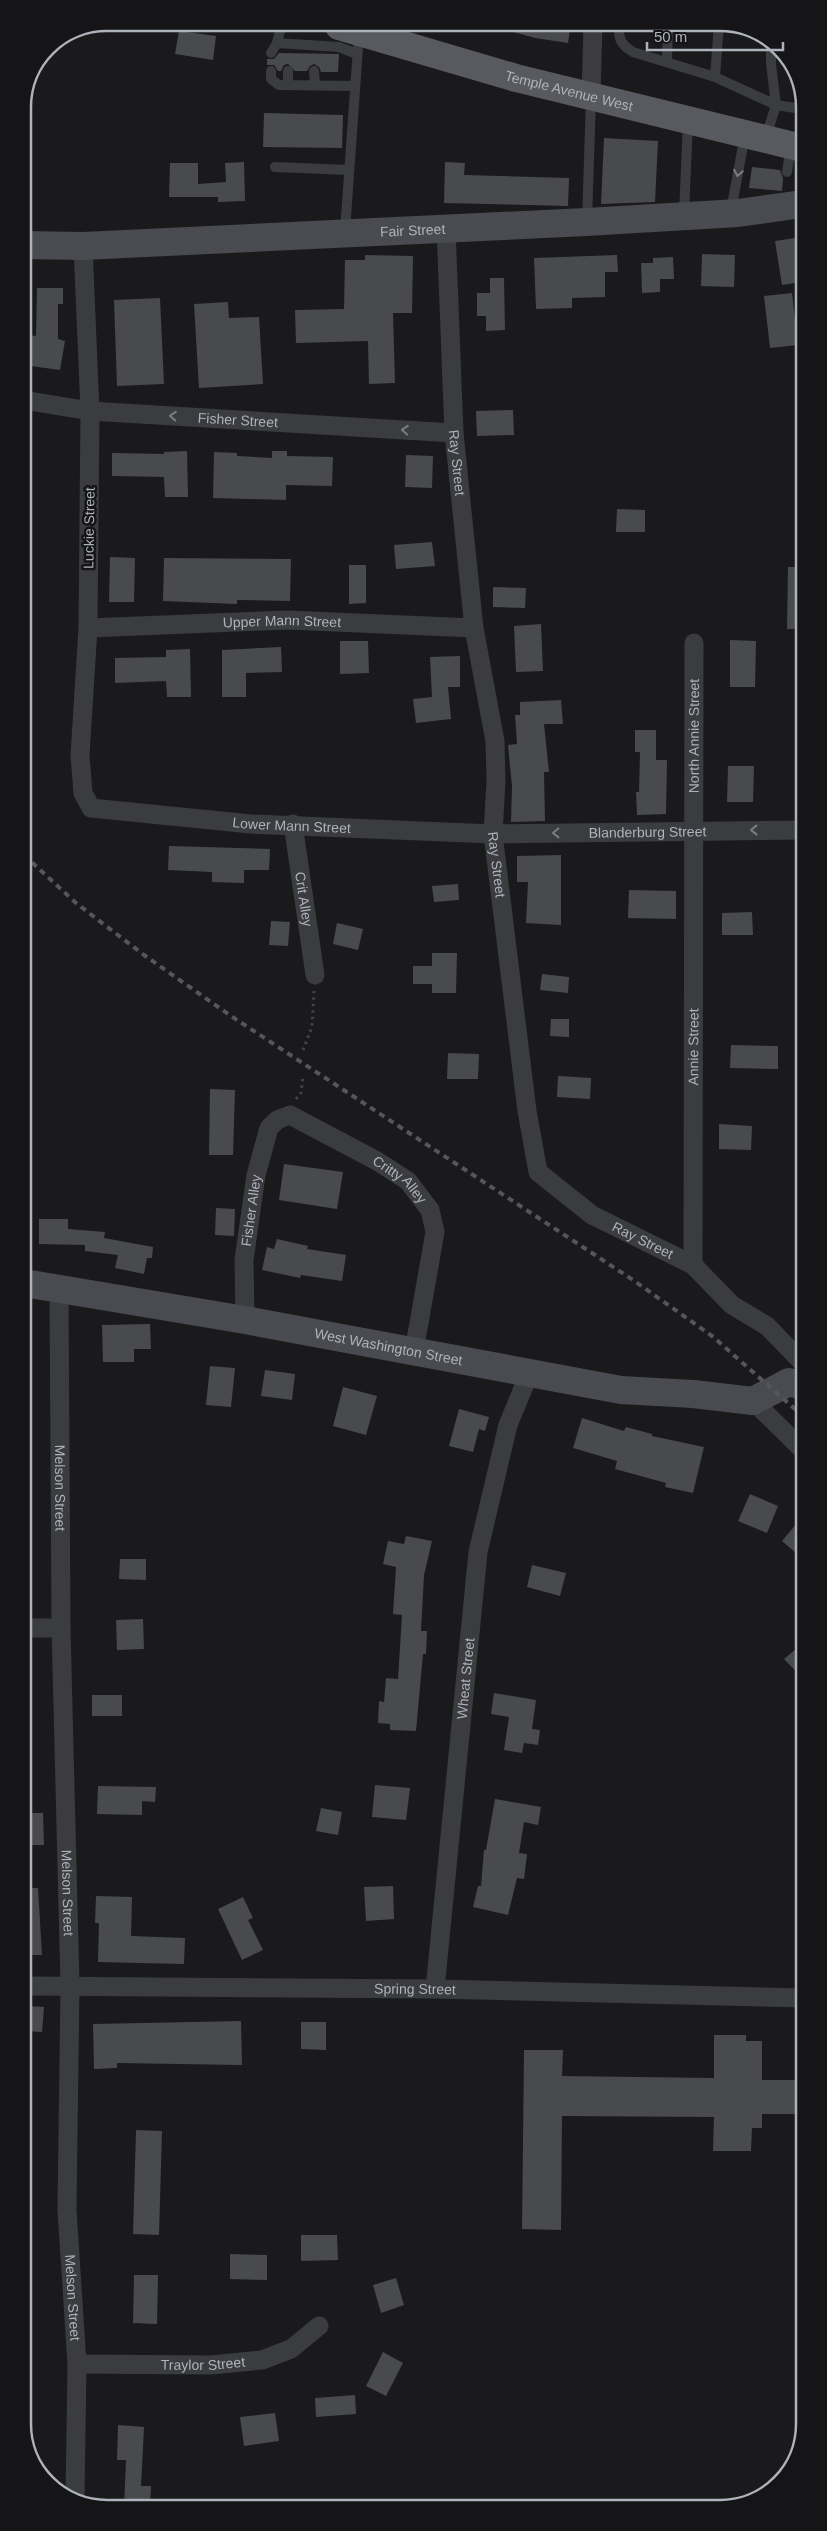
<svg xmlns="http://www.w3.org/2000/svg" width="827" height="2531" font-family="Helvetica,sans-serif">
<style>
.building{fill:#494a4e}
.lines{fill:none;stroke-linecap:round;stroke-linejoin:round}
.path{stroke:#414347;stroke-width:3;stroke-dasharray:2.5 4;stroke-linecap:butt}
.lane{stroke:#3b3c40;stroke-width:10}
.street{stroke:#3b3c40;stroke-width:19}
.secondary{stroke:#494b50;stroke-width:28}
.primary{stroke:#585a5f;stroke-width:28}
.rail{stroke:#54565b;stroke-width:4;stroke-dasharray:6 5;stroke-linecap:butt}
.oneway{stroke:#7a7d83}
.labels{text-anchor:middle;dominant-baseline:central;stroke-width:5;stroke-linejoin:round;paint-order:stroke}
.street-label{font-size:14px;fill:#aeb2ba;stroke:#151517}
.rim{fill:none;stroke:#aeb2ba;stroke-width:2.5}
</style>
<rect width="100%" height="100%" fill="#1a1a1c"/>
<path class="building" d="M571,24L568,43L535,38L506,30L507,25Z
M179,31L216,36L213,60L175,54Z
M279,53L339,54L338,72H321L319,67L314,64L310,66L307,71H295L288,64L284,65L281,71H278L274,65H267V59H274Z
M264,113L343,115L342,148L263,147Z
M604,138L658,141L655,202L601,204Z
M244,162L245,201L218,202V197H169L170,163H198V184L226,182L225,163Z
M445,162L465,163L464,175L569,178L568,206L444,203Z
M752,167L780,170L783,178L782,191L749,188Z
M802,237V282L782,285L775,241Z
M702,254L735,255L734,287L701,286Z
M365,255L413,256L412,313H393L395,383L369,384L368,341L296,343L295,310L344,309L345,260H365Z
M617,255L618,272H605V297L572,298V308L536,309L534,258Z
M673,257L674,279H660V292L642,293L641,263H653V258Z
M490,278H504L505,330L486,331V316H477V293H490Z
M37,288H63V304H58V339L65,341L60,370L23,365L27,335L36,336Z
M792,293L798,345L770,348L764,296Z
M160,298L164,384L117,386L114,300Z
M228,302L229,318L259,317L263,384L199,388L194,304Z
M513,410L514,435L477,436L476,411Z
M187,451L188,497H165L164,477L112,476V453L164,454V452Z
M272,451H287V456L333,457L332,486L286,485V500L213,498L214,452L237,453V456L272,458Z
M406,455L433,456L432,488L405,487Z
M617,509L645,510V532H616Z
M432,542L435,566L396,569L394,545Z
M110,557L135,558L134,602H109Z
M164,558L291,559L290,601L237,600V604L163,601Z
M349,565H366V603L349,604Z
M788,567H802V629H787Z
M493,587L526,588L525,608L493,607Z
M541,624L543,671L516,672L514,626Z
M730,640L756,641L755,687H730Z
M340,641H368L369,673L340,674Z
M281,647L282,672L246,673V697H222V650Z
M190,649L191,697H167L166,681L115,683V658L166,657V650Z
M460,656V687H448L451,719L416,723L413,699L432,697L430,657Z
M561,700L563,724H544L549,772H544L545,821L511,822L512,786L508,745L517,744L515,715H520V702Z
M635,730H656V760H667L666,814L637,815L636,792H639L640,752H635Z
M728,766H754L753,802H727Z
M169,846L270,849L269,870H244V883L212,882V872L168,870Z
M561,855V925L526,923L528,882H517V856Z
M458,884L459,900L434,902L432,886Z
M629,890L676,891V919L628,918Z
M752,912L753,935H722V913Z
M271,921L290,922L288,946L269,945Z
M337,923L363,929L358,950L333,944Z
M432,953H457L456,993H432V984H413V966H432Z
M542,974L569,977L568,993L540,990Z
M551,1019H569V1037L550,1036Z
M731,1045L778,1046V1069L730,1068Z
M448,1053L479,1054L478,1079H447Z
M558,1076L591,1078L590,1099L557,1097Z
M210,1089L235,1090L233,1155H209Z
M719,1124L752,1126L751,1150L719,1149Z
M284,1164L343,1172L337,1209L279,1200Z
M216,1208L235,1209L234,1236L215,1235Z
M39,1219H68V1229L105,1232L104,1238L153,1247L152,1258H147L144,1274L115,1268L118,1255L85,1251V1245L39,1244Z
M277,1239L308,1246L307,1249L346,1255L342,1281L301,1275L300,1278L262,1270L267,1247L274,1249Z
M150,1324L151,1349H134V1362H103L102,1325Z
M210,1366L235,1368L231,1407L206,1405Z
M265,1370L295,1374L292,1400L261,1396Z
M343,1387L377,1396L366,1435L333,1426Z
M459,1409L489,1417L485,1431L479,1429L473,1452L449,1446Z
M582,1418L624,1431L626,1427L652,1434V1436L704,1447L693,1493L665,1487L666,1483L615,1469L617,1461L573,1448Z
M750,1494L778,1506L767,1533L738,1521Z
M803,1516V1559L782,1541Z
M406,1536L432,1541L424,1575L421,1631H427L426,1654H423L416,1731L390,1730V1724L378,1723L379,1701L384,1702L386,1678L398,1679L402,1615L393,1614L396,1567L383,1564L388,1541L404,1544Z
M120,1559H146V1580L119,1579Z
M532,1565L566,1573L560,1596L527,1587Z
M143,1619L144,1649L117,1650L116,1620Z
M797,1648L804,1655V1680L784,1659Z
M494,1693L536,1700L532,1729L540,1730L538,1745L524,1743L522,1753L504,1750L509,1717L491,1714Z
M92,1695H122V1716H92Z
M375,1785L410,1788L406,1820L372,1817Z
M98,1786L156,1787L155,1802L142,1801V1815L97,1814Z
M495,1799L541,1807L538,1825L524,1822L519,1853L527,1854L524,1879L517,1878L508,1915L473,1907L478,1886H481L484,1850H486Z
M321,1808L342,1812L338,1835L316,1831Z
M25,1813H43L44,1845H25Z
M393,1886L394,1919L366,1921L364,1887Z
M25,1888H38L42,1955H25Z
M96,1896L132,1897L131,1936L185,1938L184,1964L98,1962L99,1923H95Z
M243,1897L253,1918L248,1920L263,1950L242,1960L218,1909Z
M28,2006L44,2007L42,2032L26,2031Z
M241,2021L242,2065L117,2063V2068L94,2069L93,2024Z
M301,2022H326V2050L301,2049Z
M714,2035H746V2041H762V2080H804V2114H762V2128H752L751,2151H713L714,2117L562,2116L561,2230L522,2229L524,2050H563L562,2076L714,2078Z
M136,2130L162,2131L159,2235L133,2234Z
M301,2235H337L338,2260L301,2261Z
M230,2254L267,2255V2280L230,2279Z
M134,2275H158L157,2324L133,2323Z
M396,2278L404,2305L381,2313L373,2285Z
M383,2352L403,2363L386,2396L366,2386Z
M355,2395L356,2414L316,2417L315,2398Z
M275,2413L279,2441L244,2446L240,2417Z
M118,2425L144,2427L141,2486H151L150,2508H124L126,2460H117Z"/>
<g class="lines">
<path class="path" d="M303,1050L312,1027L314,991
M296,1099L301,1093L303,1076"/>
<path class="lane" d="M619,24C618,38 620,44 633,52L715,77L776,105L766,137
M281,27L277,43L339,47L357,54
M771,42V64L776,105L802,109
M271,53L277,43
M667,62L668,23
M271,71V79L279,85L355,86
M288,71V85
M314,71L315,85
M715,77L719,23
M275,167L349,170
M787,172L791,146
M731,211L745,135
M684,214L688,121
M587,221L591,98
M345,231L359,34"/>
<g class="street">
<path d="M591,97L593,24"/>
<path id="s1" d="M446,228L454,433L474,628L495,741L496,781L493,834L527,1111L538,1172L592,1215L693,1265L732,1305L767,1326L803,1363"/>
<path id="s2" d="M83,246L90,411L88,628L80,755L83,793L91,808L251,824L493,834L803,830"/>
<path id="s3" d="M23,400L90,411L454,433"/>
<path id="s4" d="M88,628L288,620L474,628"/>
<path id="s5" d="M293,824L315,975"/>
<path id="s6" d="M693,1265L694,643"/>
<path id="s7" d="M59,1289L61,1628L70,1985L67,2210L77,2364L75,2497"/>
<path id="s8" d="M245,1320L244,1260L256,1175L269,1128L277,1120L290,1115L377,1161L408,1181L430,1210L435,1232L414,1351"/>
<path d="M753,1401L803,1450"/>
<path d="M24,1628H61"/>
<path id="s9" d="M25,1986L435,1989L804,1998"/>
<path id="s10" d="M435,1989L478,1552L508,1425L529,1374"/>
<path id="s11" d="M77,2364L211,2365L262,2360L291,2349L319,2326"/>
</g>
<g class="secondary">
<path id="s12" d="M23,245L83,246L586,222L738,213L802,204"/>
<path id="s13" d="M24,1283L245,1320L621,1390L693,1394L753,1401L789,1382L803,1386"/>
</g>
<path class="primary" id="s14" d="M339,26L516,78L802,148"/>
<path class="rail" d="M24,855L76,903L144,955L231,1016L633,1280L712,1336L803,1416"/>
</g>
<defs><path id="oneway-chevron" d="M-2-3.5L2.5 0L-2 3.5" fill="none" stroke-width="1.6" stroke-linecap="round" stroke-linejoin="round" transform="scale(1.25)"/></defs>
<g class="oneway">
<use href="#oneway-chevron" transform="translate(738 173) rotate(100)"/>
<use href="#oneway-chevron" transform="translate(173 416) rotate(-176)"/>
<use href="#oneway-chevron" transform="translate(405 430) rotate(-176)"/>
<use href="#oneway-chevron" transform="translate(754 830) rotate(180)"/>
<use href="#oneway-chevron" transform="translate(556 833) rotate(179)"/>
</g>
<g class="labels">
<g class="street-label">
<text stroke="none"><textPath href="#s14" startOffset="239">Temple Avenue West</textPath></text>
<text stroke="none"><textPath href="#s12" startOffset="390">Fair Street</textPath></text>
<text stroke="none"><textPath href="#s3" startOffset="216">Fisher Street</textPath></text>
<text stroke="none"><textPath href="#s1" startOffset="235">Ray Street</textPath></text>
<text transform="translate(89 528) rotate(-89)">Luckie Street</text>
<text stroke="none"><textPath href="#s4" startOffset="194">Upper Mann Street</textPath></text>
<text stroke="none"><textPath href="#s6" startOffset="529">North Annie Street</textPath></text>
<text stroke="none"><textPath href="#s2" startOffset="766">Lower Mann Street</textPath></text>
<text stroke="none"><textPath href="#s2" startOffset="1122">Blanderburg Street</textPath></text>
<text stroke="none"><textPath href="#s1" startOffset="640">Ray Street</textPath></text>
<text stroke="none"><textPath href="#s5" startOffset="76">Crit Alley</textPath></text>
<text stroke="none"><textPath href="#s6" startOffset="218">Annie Street</textPath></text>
<text stroke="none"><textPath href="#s8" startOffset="348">Critty Alley</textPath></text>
<text stroke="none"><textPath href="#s8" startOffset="110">Fisher Alley</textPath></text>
<text stroke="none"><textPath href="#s1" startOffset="1076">Ray Street</textPath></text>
<text stroke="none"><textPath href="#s13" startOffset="370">West Washington Street</textPath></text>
<text stroke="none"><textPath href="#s7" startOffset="199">Melson Street</textPath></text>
<text stroke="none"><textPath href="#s10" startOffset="312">Wheat Street</textPath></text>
<text stroke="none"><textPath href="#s7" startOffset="604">Melson Street</textPath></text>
<text stroke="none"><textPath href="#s9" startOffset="390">Spring Street</textPath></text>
<text stroke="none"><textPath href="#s7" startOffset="1009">Melson Street</textPath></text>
<text stroke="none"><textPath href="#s11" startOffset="126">Traylor Street</textPath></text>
</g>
</g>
<path d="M0 0H827V2531H0ZM107 31H720A76 76 0 0 1 796 107V2424A76 76 0 0 1 720 2500H107A76 76 0 0 1 31 2424V107A76 76 0 0 1 107 31Z" fill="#151517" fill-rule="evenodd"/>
<path class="rim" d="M107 31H720A76 76 0 0 1 796 107V2424A76 76 0 0 1 720 2500H107A76 76 0 0 1 31 2424V107A76 76 0 0 1 107 31Z"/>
<path d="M647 42v8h136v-8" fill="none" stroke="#aeb2ba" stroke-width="2.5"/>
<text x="654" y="42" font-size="15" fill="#aeb2ba" stroke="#151517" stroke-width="4" paint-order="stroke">50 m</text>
</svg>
